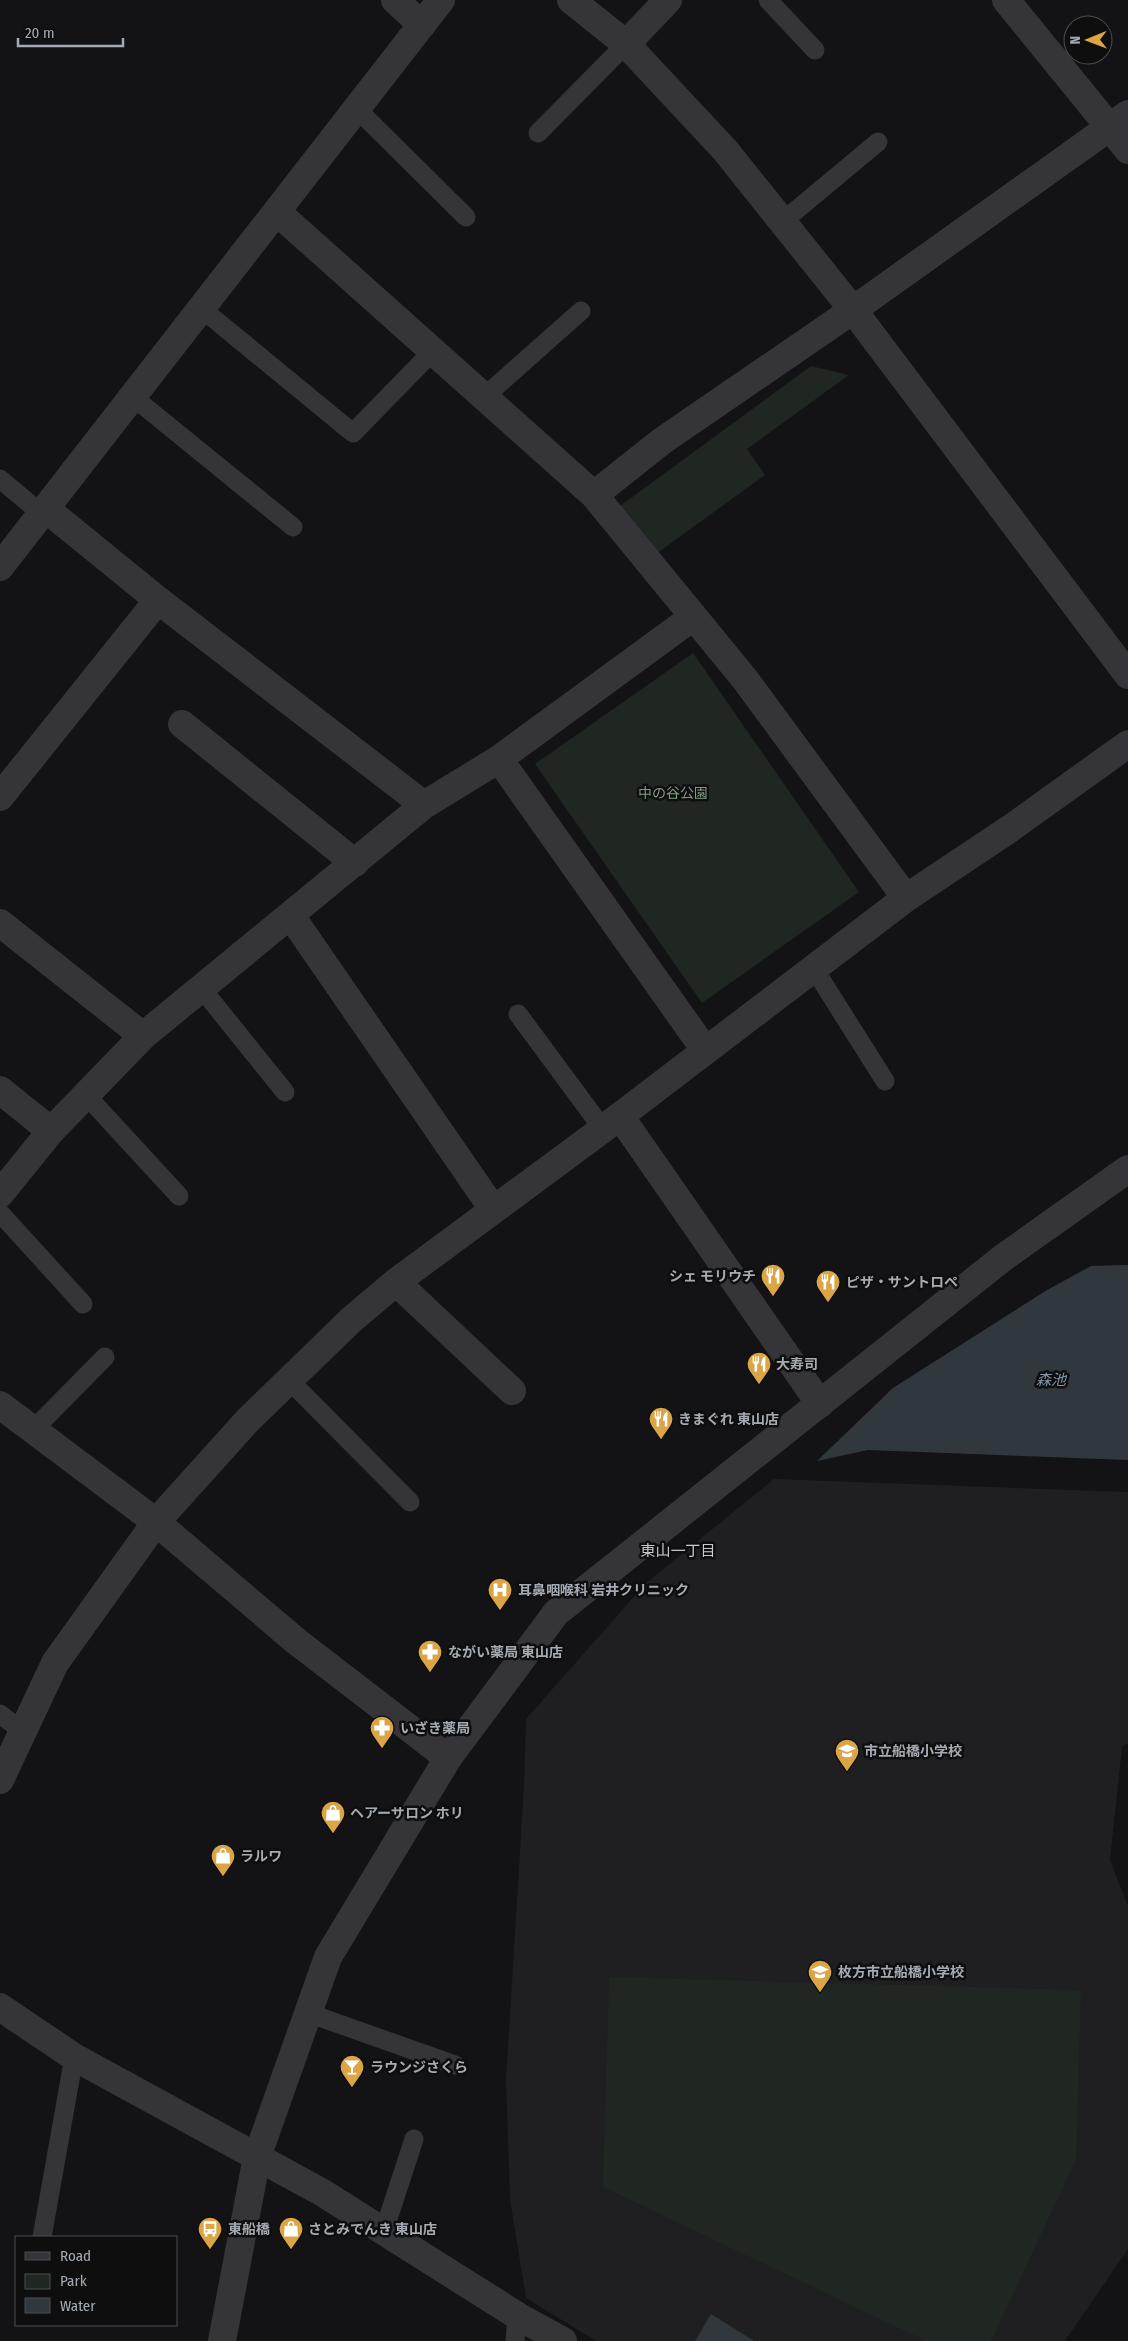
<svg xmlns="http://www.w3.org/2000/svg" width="1128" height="2341" font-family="'Fira Sans Condensed','Noto Sans JP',sans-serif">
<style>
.built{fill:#1f1f21}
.green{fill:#202621}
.water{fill:#30383e}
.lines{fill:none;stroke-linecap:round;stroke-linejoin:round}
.service{stroke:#353539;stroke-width:19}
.minor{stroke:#353539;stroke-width:28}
.tertiary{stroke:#353539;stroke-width:28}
.labels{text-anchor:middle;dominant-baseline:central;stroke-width:5;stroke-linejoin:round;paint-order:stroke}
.park-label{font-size:14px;fill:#809c81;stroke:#0e0e0f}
.poi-label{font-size:14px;font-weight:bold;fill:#a6abb3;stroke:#0e0e0f;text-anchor:start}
.water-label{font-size:15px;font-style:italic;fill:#8198aa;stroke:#0e0e0f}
.neighbourhood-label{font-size:15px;fill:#c7c9d0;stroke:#0e0e0f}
</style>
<rect width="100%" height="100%" fill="#131315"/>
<path class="built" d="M774,1479L1128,1492V1743L1122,1747L1110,1860L1128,1906V2249L1065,2341H596L526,2298L510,2199L506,2080L524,1786L526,1719L646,1583Z"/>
<path class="green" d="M811,366L849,375L747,449L765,475L656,554L620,506Z
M693,653L859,892L702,1003L535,764Z
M609,1977L1081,1990L1076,2160L991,2341H926L603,2187Z"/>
<path class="water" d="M1128,1265V1460L868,1450L817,1461L893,1388L1047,1290L1091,1266Z
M711,2314L754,2341H695Z"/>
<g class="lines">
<path class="service" d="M768,0L815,50
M357,109L466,217
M538,133L626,44
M782,222L878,142
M202,309L353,433L433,351
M133,397L293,527
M484,397L581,311
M0,479L42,514
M813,967L885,1081
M202,989L285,1092
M518,1014L603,1129
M86,1095L179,1196
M0,1213L83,1304
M289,1380L410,1502
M33,1430L105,1357
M0,1714L22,1731
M308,2013L455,2065
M384,2231L414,2139
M42,2237L74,2057
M515,2341L517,2316"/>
<path class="minor" d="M395,0L422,25
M571,0L626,44L725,150L853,310L1128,675
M1006,0L1128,150
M626,44L668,0
M277,212L594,495
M46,509L158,600L424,805
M0,567L441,0
M182,724L355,863
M499,759L705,1050
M0,797L158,600
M906,898L744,678L594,495L662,441L853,310L1128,114
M291,916L493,1209
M0,923L143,1036
M0,1090L51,1131
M620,1116L820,1404
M0,1194L51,1131L143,1036L424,805L499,759L693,617
M396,1282L512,1391
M0,1405L156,1522L296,1641L448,1758
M0,1780L55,1663L156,1522L247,1421L351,1320L396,1282L603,1129L906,898L1011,828L1128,744
M0,2007L74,2057L323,2193L521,2318L563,2341"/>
<path class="tertiary" d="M222,2341L257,2157L328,1957L448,1758L556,1613L1004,1257L1128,1169"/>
</g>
<defs>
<symbol id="restaurant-pin" viewBox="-11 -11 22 30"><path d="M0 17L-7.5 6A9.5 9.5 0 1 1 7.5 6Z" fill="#dba545" stroke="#0e0e0f"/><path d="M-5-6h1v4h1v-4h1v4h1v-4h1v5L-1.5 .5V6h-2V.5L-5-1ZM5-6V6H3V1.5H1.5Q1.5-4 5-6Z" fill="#fff"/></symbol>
<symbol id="hospital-pin" viewBox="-11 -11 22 30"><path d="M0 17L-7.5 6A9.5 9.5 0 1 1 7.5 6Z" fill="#dba545" stroke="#0e0e0f"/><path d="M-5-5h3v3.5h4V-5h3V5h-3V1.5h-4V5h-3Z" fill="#fff"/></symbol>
<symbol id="pharmacy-pin" viewBox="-11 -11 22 30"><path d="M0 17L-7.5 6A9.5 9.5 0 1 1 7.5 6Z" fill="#dba545" stroke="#0e0e0f"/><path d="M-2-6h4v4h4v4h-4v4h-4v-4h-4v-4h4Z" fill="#fff"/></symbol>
<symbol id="school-pin" viewBox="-11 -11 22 30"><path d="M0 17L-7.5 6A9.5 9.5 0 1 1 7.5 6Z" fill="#dba545" stroke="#0e0e0f"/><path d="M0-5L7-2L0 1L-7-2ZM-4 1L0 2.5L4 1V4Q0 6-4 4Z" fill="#fff"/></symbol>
<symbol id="shop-pin" viewBox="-11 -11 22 30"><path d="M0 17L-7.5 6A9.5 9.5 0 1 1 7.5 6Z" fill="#dba545" stroke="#0e0e0f"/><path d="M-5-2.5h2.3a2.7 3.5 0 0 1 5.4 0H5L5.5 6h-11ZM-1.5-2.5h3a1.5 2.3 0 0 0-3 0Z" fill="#fff"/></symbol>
<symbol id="bar-pin" viewBox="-11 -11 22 30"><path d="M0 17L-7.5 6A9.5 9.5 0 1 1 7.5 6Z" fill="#dba545" stroke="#0e0e0f"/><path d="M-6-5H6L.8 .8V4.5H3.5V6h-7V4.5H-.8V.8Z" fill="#fff"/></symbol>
<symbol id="bus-pin" viewBox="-11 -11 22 30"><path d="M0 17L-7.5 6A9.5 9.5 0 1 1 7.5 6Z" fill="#dba545" stroke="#0e0e0f"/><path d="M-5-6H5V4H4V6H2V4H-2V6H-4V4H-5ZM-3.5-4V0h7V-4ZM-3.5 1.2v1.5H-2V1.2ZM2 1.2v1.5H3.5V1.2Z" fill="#fff"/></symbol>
</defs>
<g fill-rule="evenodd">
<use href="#restaurant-pin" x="759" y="1262" width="28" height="38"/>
<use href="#restaurant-pin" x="814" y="1268" width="28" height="38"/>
<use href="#restaurant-pin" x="745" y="1350" width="28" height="38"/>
<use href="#restaurant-pin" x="647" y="1405" width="28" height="38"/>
<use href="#hospital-pin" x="486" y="1576" width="28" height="38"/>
<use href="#pharmacy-pin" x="416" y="1638" width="28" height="38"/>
<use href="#pharmacy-pin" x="368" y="1714" width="28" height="38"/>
<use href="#school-pin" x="833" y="1737" width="28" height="38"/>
<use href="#shop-pin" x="319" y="1799" width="28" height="38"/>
<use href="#shop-pin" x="209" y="1842" width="28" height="38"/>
<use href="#school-pin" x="806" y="1958" width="28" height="38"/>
<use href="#bar-pin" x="338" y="2053" width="28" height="38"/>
<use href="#bus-pin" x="196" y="2215" width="28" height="38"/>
<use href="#shop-pin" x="277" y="2215" width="28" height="38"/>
</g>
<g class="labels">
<g class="park-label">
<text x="673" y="793">中の谷公園</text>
</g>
<g class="poi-label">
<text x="756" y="1276" text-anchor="end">シェ モリウチ</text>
<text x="846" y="1282">ピザ・サントロペ</text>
<text x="776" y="1364">大寿司</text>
<text x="678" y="1419">きまぐれ 東山店</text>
<text x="518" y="1590">耳鼻咽喉科 岩井クリニック</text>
<text x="448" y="1652">ながい薬局 東山店</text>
<text x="400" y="1728">いざき薬局</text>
<text x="864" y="1751">市立船橋小学校</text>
<text x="350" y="1813">ヘアーサロン ホリ</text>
<text x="240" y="1856">ラルワ</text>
<text x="838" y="1972">枚方市立船橋小学校</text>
<text x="370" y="2067">ラウンジさくら</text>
<text x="228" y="2229">東船橋</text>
<text x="308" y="2229">さとみでんき 東山店</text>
</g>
<g class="water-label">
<text x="1051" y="1380">森池</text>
</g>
<g class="neighbourhood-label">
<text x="678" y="1551">東山一丁目</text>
</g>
</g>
<rect x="15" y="2236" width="162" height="90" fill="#0e0e0f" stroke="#4b4d51"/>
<rect x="25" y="2252" width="25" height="8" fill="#353539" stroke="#4b4d51"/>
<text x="60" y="2261" font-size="15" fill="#a6abb3">Road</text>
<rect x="25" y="2274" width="25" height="15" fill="#202621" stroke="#4b4d51"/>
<text x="60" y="2286" font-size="15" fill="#a6abb3">Park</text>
<rect x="25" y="2298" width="25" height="15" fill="#30383e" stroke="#4b4d51"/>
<text x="60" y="2311" font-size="15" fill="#a6abb3">Water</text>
<g transform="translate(1088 40) rotate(269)"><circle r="24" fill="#0e0e0f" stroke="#4b4d51"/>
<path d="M0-4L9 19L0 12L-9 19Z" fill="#dba545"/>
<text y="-8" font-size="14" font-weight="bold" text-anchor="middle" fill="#a6abb3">N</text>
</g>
<path d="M18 38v8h105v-8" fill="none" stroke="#a6abb3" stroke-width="2.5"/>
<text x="25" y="38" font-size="15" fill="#a6abb3" stroke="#0e0e0f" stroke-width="4" paint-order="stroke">20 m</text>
</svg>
